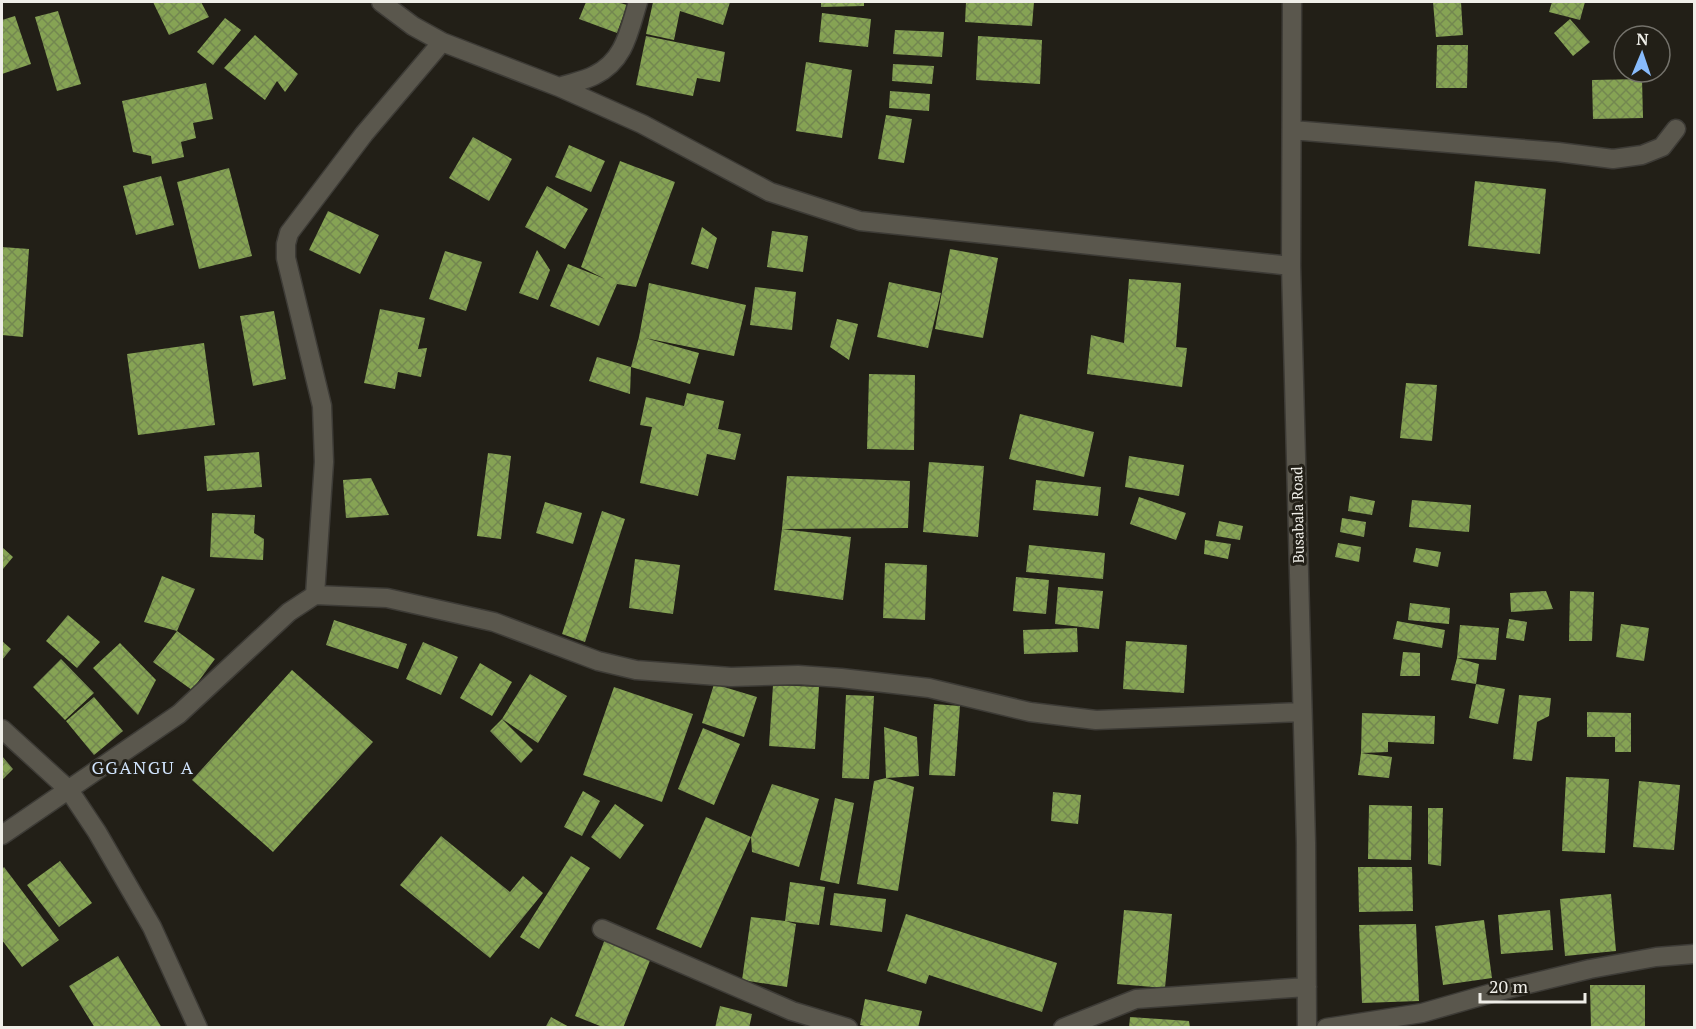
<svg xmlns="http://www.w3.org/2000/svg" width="1696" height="1029" font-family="'PT Serif',serif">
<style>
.building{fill:url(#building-cross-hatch)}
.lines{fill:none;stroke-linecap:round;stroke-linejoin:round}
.minor-casing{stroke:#3d3b36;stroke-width:21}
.minor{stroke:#5a574d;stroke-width:18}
.labels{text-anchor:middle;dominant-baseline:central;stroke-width:6;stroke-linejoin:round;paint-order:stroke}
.street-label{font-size:15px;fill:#efeee8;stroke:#221f17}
.quarter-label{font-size:18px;letter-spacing:1.5px;fill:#d2e5fe;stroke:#221f17}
</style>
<defs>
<pattern id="building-cross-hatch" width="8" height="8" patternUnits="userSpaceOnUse" patternTransform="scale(1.5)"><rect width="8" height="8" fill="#86a354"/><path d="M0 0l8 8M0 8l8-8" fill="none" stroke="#738750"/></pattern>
</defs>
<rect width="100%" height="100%" fill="#221f17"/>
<path class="building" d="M153,2H201L209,17L169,35Z
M586,2H617L627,5L617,33L579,19Z
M653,2H730L723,25L680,11L674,40L646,34Z
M821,2H864V6L821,7Z
M966,2H1034L1032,26L965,22Z
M1433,2H1461L1463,35L1436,37Z
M1552,2H1585L1580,20L1549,12Z
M58,11L81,84L57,91L35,17Z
M822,13L871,19L868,47L819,42Z
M15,16L31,64L2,74V20Z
M225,18L241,30L213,65L197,52Z
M1570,19L1590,42L1573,56L1554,33Z
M895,30L944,32L942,57L893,54Z
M255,35L298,74L285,92L277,81L265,100L224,68Z
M646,36L725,52L720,82L697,78L693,96L636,85Z
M978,36L1042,40L1040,84L976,80Z
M1437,45H1468L1467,88H1436Z
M806,62L852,70L842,138L796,131Z
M893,64L934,66L932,84L892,81Z
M1642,79L1643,118L1593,119L1592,80Z
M206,83L213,119L193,123L196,138L181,142L184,157L152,164L151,156L133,152L122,101Z
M890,91L930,94L929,111L889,108Z
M886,115L912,119L904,163L878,159Z
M473,137L512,159L489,201L449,178Z
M569,145L605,161L591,192L555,177Z
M620,161L675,182L636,287L617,284L599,326L550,306L568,264L605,279L581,267Z
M229,168L252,256L199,269L177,182Z
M161,176L174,225L136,235L123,186Z
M1475,181L1546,189L1540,254L1468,246Z
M547,186L588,209L565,249L525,227Z
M328,211L379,235L360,274L309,250Z
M702,227L717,238L708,269L691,264Z
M772,231L808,236L803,272L767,267Z
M2,247L29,249L23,337L2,335Z
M950,249L998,258L983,338L935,329Z
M537,250L550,270L538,300L519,293Z
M445,251L482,262L466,311L429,299Z
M1129,279L1181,283L1176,347L1187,348L1182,387L1087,374L1091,335L1124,343Z
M889,282L941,293L928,348L877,337Z
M649,283L746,305L734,356L645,338L699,353L690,384L631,367L639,337Z
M755,287L796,292L792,330L750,325Z
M380,309L425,318L418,349L427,348L421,377L398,372L395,389L364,383Z
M274,311L286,379L253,386L240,316Z
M837,319L858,324L849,360L830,347Z
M204,343L215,425L138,435L127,354Z
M597,357L631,367L630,394L589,381Z
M869,374L915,375L914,450L867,449Z
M1406,383L1437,385L1432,441L1400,438Z
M687,393L724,401L718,429L741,434L735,460L707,454L698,496L640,483L652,427L640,425L646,397L684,406Z
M1020,414L1094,432L1084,477L1009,459Z
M259,452L262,487L207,491L204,456Z
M488,453L511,456L501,539L477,536Z
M1129,456L1184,465L1179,496L1125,487Z
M929,462L984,466L978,537L923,532Z
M787,476L910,481L908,528L782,529Z
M371,478L389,515L346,518L343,480Z
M1036,480L1101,487L1098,516L1033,510Z
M1350,496L1375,501L1372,515L1348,511Z
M1139,497L1186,513L1176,540L1130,524Z
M1412,500L1471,505L1469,532L1409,527Z
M545,502L582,513L573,544L536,533Z
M602,511L625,519L585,642L562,634Z
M212,513L255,515L254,533L264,539L263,560L210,557Z
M1342,518L1366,522L1364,537L1340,532Z
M1219,521L1243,526L1240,540L1216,536Z
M782,529L851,537L843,600L774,590Z
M1205,540L1231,544L1228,559L1204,554Z
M1338,543L1361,547L1359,562L1335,557Z
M1029,545L1105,553L1103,579L1026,572Z
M2,547L13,557L3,569L2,567Z
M1416,548L1441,552L1438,567L1413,562Z
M635,559L680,565L673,614L629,608Z
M885,563L927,565L925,620L883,618Z
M162,576L195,589L177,631L144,622Z
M1016,577L1049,580L1046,614L1013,611Z
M1058,587L1103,591L1099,629L1055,624Z
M1546,591L1553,609L1511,612L1510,593Z
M1570,591L1594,592L1592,641H1569Z
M1410,603L1450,608L1449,624L1408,620Z
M68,615L100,642L77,668L46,641Z
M1509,619L1527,622L1524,641L1506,638Z
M334,620L407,644L398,669L326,645Z
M1397,621L1445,630L1442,648L1393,639Z
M1621,624L1649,628L1644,661L1616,657Z
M1460,625L1499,628L1496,660L1457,658L1479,664L1476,684L1451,680L1457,658Z
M1077,628L1078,652L1024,654L1023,630Z
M177,631L215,659L192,690L153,662Z
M2,641L11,649L2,660Z
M1126,641L1187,645L1184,693L1123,689Z
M423,642L458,657L441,695L406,679Z
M120,643L156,680L138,715L93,668Z
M1403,652L1420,653V676H1400Z
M61,659L94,693L65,720L33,687Z
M480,663L512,682L492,716L460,698Z
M292,670L373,742L273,852L192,780Z
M530,674L567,696L538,743L502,719Z
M714,684L757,697L744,737L702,723Z
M1476,684L1505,689L1498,724L1469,718Z
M773,685L819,687L815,749L769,746Z
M614,687L693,714L662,802L583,775Z
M846,695L874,696L869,779L842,778Z
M1519,695L1551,698L1549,716L1537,722L1532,761L1513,759Z
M94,697L123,731L94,755L66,721Z
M934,704L960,706L955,776L929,775Z
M1587,712L1631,713V752H1615V737H1587Z
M1362,713L1435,716L1434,744L1388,742V752L1361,753Z
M502,719L533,750L521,763L490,731Z
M884,727L917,737L919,776L886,778L914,787L898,891L857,884L874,781L886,778Z
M703,728L740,744L714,805L678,789Z
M1361,753L1392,757L1389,778L1358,775Z
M2,756L13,769L2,780Z
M1566,777L1609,779L1605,853L1562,851Z
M1639,781L1680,785L1674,850L1633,847Z
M772,784L819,799L799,867L752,852L751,837Z
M583,791L600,801L582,836L564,827Z
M1053,792L1081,795L1078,824L1051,821Z
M835,798L854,803L839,884L820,880Z
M615,804L644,825L620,859L591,837Z
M1369,805L1412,806L1411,860L1368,859Z
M1428,808H1443L1441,866L1428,864Z
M706,817L751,837L701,948L656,929Z
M441,836L510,892L523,876L543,893L490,958L400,885Z
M571,856L590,868L539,949L520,937Z
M60,861L92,903L59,927L27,885Z
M4,867L59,940L22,967L2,940V869Z
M1358,867H1412L1413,911L1359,912Z
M790,882L825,887L819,925L785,921Z
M834,893L886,899L882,932L830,925Z
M1611,894L1616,951L1565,956L1560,899Z
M1124,910L1172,914L1165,988L1117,984Z
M1550,910L1553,950L1501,954L1498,915Z
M906,914L1057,963L1042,1012L929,975L926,984L887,971Z
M751,917L785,921L796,924L787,987L742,980Z
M1484,920L1492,978L1443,985L1435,926Z
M1416,924L1419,1001L1362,1003L1359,925Z
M605,939L651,958L623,1028H605L575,1016Z
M118,956L162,1028H95L69,986Z
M1590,985H1645V1028H1591Z
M865,999L922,1011L918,1028H873L860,1025Z
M720,1006L752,1014L749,1028H715Z
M551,1017L571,1028H545Z
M1130,1017L1189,1021L1190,1028H1129Z"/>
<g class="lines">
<defs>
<path id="minor" d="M381,2L413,26L442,42L559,87L642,124L770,192L860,221L1291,266
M1292,2L1291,266L1306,843L1307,1028
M559,87C570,83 584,81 595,75C625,60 629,31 638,2
M1292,130L1558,152L1613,159L1642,155L1662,147L1676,129
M315,595L324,462L322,406L286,258V244L289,233L364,134L442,42
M2,729L69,790L97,832L152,927L198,1028
M2,835L179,714L289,612L315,595L387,598L494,622L598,661L636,670L731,677L798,675L841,678L929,688L1030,712L1096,720L1302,712
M602,929L792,1011L848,1028
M1063,1028L1136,999L1307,987
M1326,1028L1422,1013L1499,991L1590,969L1656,957L1694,954"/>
</defs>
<use href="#minor" class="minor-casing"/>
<use href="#minor" class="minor"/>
</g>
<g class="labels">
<g class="street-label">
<text transform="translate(1297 515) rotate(-91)">Busabala Road</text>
</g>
<g class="quarter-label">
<text x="143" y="767">GGANGU A</text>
</g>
</g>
<rect width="1696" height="1029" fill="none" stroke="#efeee8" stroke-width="6"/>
<g transform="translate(1642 54) rotate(2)"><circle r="28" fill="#221f17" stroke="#74726b" stroke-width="1.5"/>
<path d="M0-4.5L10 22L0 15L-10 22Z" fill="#88bbfc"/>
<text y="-9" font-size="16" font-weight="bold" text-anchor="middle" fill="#efeee8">N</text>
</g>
<path d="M1480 993v9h105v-9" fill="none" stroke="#efeee8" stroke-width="3"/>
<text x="1489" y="993" font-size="18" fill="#efeee8" stroke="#221f17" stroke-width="4.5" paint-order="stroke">20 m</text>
</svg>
